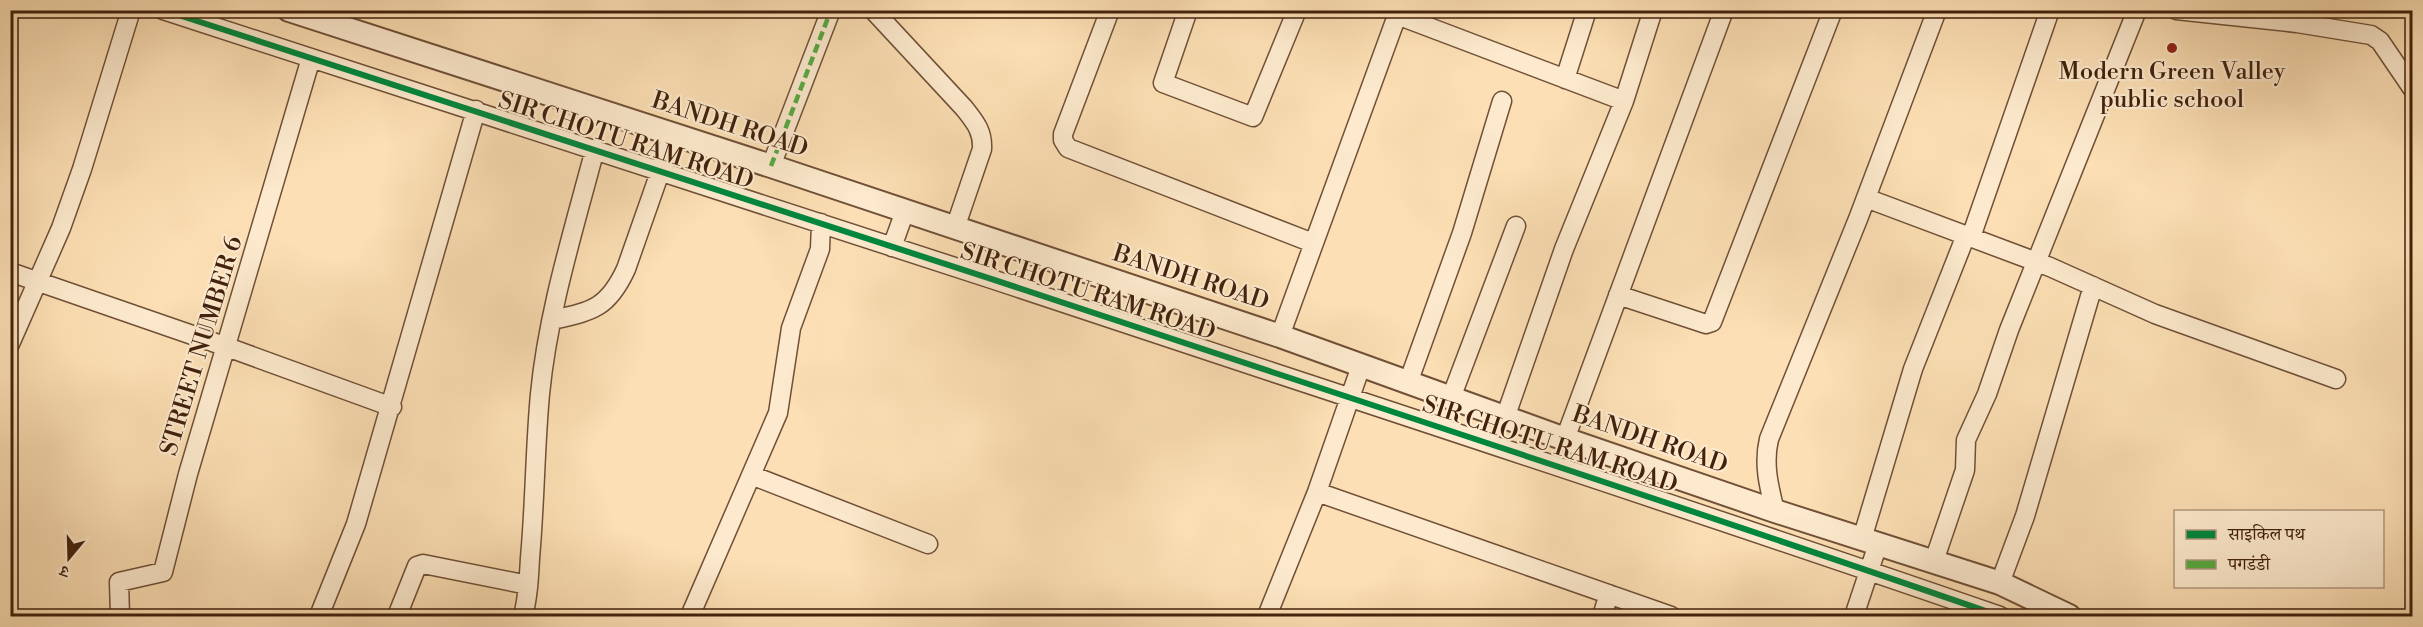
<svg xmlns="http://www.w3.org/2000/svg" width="2423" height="627" font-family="'Libre Bodoni','Noto Serif Devanagari',serif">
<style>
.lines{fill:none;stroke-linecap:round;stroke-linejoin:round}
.minor-casing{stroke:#705037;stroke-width:21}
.tertiary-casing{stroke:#705037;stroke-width:26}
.minor{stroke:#fdeace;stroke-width:18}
.tertiary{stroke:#fdeace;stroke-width:22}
.quiet{stroke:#56aa41;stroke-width:4.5;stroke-dasharray:9 4.5;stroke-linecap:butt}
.cycleway-casing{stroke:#fdeace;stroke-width:10}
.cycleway{stroke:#00873e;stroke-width:6}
.poi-dot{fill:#8f2418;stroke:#fdeace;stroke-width:2}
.labels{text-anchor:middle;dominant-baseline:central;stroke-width:4.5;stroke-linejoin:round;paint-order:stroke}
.poi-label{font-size:24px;fill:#42210d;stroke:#fdeace}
.street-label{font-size:24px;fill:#42210d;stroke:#fdeace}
</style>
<rect width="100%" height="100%" fill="#fcdfb4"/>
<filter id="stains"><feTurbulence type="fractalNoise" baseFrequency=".00333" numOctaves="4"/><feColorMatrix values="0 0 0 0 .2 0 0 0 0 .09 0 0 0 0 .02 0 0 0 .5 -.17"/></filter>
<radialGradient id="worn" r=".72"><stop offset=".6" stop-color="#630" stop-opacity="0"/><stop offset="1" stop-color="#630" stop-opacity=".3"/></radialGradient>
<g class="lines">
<defs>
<path id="minor" d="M163,10C533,128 903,249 1272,372C1515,452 1758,532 2000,616
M873,10L964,108C975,122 983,131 982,149L955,228
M1110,10L1063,134V140L1068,148L1313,243
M1188,10L1163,83L1253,117L1297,10
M2176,10L2297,23L2371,35L2380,41L2412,88
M1397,15L1624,101
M1565,79L1587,10
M771,166L831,10
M1866,198L2050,267L2155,314L2336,379
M1971,237L2050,10
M892,247L905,211
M10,272L227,347L392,407
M1618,295L1706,324L1712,322L1833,10
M552,320C593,311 608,308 626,269L673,135
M1280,336L1399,10
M10,344L61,228L82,169L131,10
M1408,383L1462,233L1502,101
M1451,398L1516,226
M1505,418L1564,249L1624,101L1653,10
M1565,439L1724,10
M751,475L928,544
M1317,492L1671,616
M1775,511C1769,487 1763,464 1769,439L1858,219L1937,10
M1862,539L1913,369L1966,235
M1934,561L1965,470L1966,440L1987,394L2009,330L2137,10
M2000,583L2025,516L2093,286
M120,616L119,582L163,572L188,474L311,58
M319,616L356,524L476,110
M397,616L417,566L423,564L528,585
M523,616C528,597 529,578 530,558C535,503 535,448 540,394C548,311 574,229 595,149
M690,616L778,413L791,328L820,249L821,223
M1267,616L1317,492L1361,366
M1602,616L1609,594
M1854,616L1878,544"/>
<path id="tertiary" d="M289,10L771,166L1280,336L1565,439L1775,511L2000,583L2069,616"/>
</defs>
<use href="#minor" class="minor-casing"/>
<use href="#tertiary" class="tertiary-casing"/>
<use href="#minor" class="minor"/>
<use href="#tertiary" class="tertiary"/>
<path class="quiet" d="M771,166L831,10"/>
<defs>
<path id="cycleway" d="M163,10C533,128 903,249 1272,372C1515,452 1758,532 2000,616"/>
</defs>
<use href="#cycleway" class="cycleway-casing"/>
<use href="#cycleway" class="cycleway"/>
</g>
<circle class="poi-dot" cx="2172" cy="48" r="6"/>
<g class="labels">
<g class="poi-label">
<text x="2172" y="72">Modern Green Valley<tspan x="2172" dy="28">public school</tspan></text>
</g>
<g class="street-label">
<text transform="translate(730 125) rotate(18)">BANDH ROAD</text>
<text transform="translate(626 141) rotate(18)">SIR CHOTU RAM ROAD</text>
<text transform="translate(1191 278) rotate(18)">BANDH ROAD</text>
<text transform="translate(1088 292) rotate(18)">SIR CHOTU RAM ROAD</text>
<text transform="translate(202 346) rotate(-73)">STREET NUMBER 6</text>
<text transform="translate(1650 440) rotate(19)">BANDH ROAD</text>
<text transform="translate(1550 445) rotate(18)">SIR CHOTU RAM ROAD</text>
</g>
</g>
<rect width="2423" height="627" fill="none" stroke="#fcdfb4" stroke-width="36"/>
<rect x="12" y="12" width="2399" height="603" fill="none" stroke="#42210d" stroke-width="3"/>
<rect x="18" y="18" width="2387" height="591" fill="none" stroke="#42210d" stroke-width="1.5"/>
<rect x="2174" y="510" width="210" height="78" fill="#fdeace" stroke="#b29a81" stroke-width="1.5"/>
<rect x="2186" y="530" width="30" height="9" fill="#00873e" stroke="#b29a81" stroke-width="1.5"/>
<text x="2228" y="540" font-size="18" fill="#42210d">साइकिल पथ</text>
<rect x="2186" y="560" width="30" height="9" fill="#56aa41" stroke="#b29a81" stroke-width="1.5"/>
<text x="2228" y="570" font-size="18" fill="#42210d">पगडंडी</text>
<g transform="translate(69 558) rotate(199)" stroke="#fdeace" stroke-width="4.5" paint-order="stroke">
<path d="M0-4.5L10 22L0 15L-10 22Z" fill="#42210d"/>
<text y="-9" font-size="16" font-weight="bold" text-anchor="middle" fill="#42210d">उ</text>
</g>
<rect width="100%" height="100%" filter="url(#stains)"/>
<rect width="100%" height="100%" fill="url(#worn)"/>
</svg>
